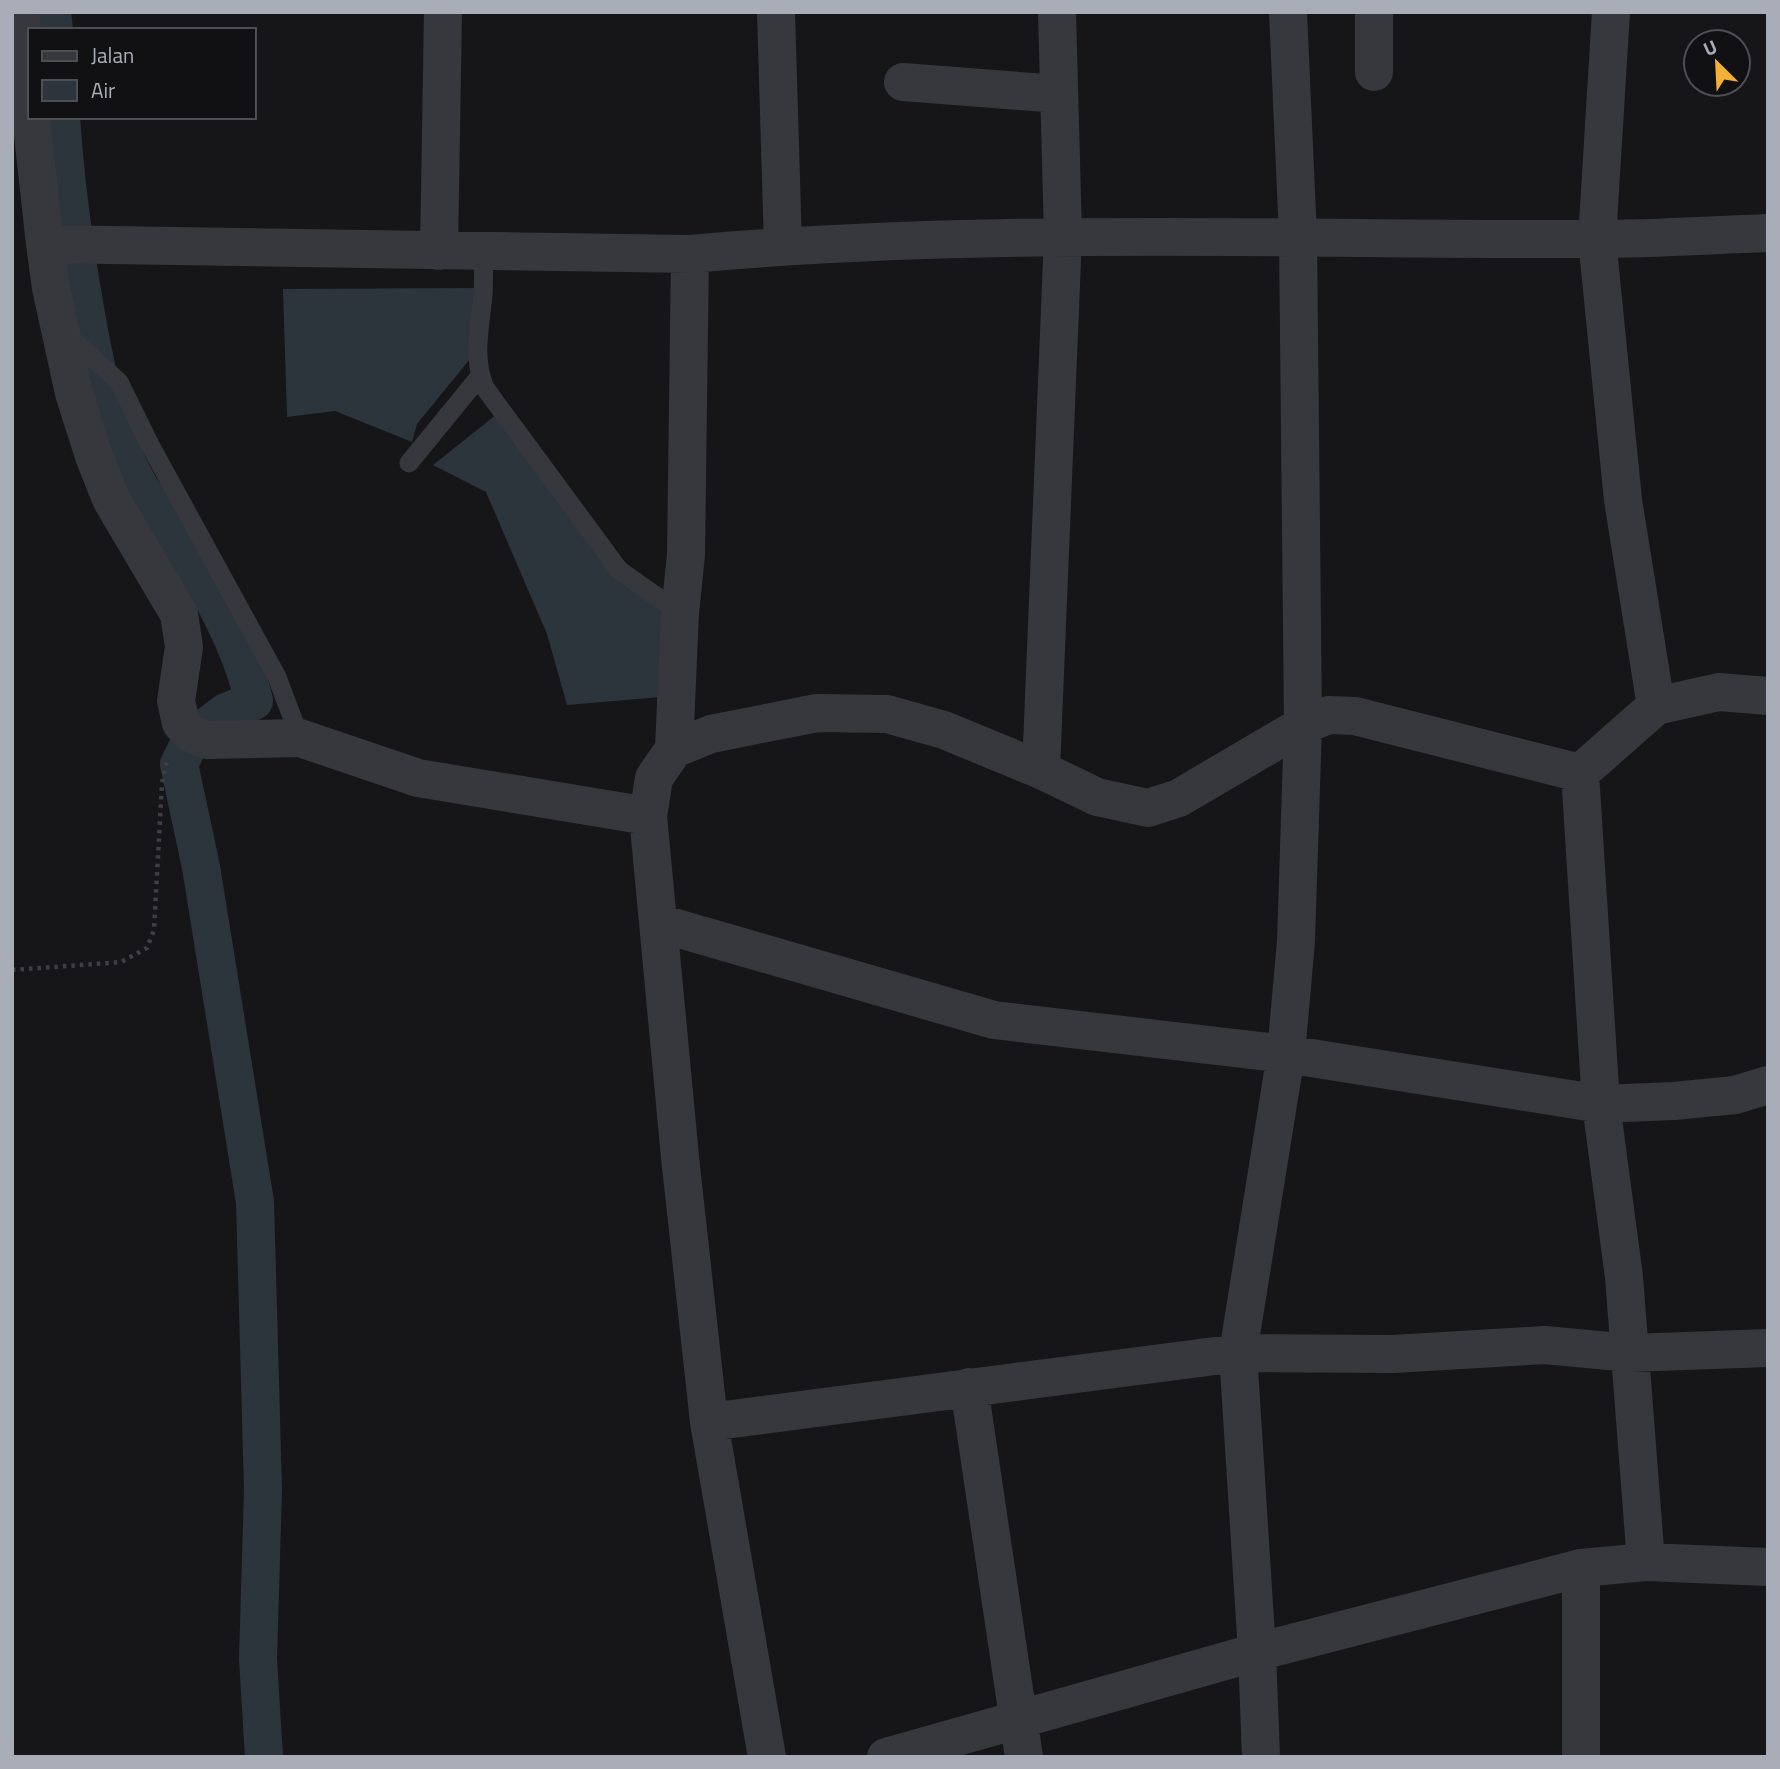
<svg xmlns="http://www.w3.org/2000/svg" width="1780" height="1769" font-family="'Titillium Web',sans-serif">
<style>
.water{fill:#2c353c}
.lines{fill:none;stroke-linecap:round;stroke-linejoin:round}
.canal{stroke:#2c353c;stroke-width:38}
.path{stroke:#3d3f44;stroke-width:4.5;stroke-dasharray:3.5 5;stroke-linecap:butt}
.lane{stroke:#37383d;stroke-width:19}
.street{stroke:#37383d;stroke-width:38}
</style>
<rect width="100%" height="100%" fill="#161618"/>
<path class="water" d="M477,288L470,359L417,424L412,442L335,411L287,417L283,289Z
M497,414L624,583L667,608L661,697L567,705L547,634L486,492L433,465Z"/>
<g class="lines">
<path class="canal" d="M52,12L54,30
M61,117C65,178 73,238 83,297C94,362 106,427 139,486C150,504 165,520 176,538C209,588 240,642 254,701L226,712L202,730L189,744L179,764L201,867L255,1202L263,1490L258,1659L264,1757"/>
<path class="path" d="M12,970L121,962L147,948L154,930L162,783L167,761"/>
<path class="lane" d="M484,251C483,265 484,280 483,295C480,327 472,358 485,388L619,570L680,613
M66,334L119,382L150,445L277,677L300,738
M409,463L480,376"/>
<path class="street" d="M20,12L30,104
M776,12L783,246
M1374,12V72
M1611,12L1597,239L1623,500L1656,706
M903,82L1059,94
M31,117L45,244
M439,251L443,12
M690,254L686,555L680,613L674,749L654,778L648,816L680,1157L709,1422L767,1757
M674,749L711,734L817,713L887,714L944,730L1041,770L1097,797L1148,808L1179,798L1303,725L1329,715L1355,716L1580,773L1656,706L1719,692L1768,696
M1041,770L1063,236L1057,12
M1580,773L1601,1104L1624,1277L1646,1562
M648,816L418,778L300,738L207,740L190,733L181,723L176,701L184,647L179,614L111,499L94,456L74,393L51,288L45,244L690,254C991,227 1293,240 1594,239C1652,239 1710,235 1768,233
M659,923L994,1020L1286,1054L1601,1104L1674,1101L1735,1095L1768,1085
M969,1387L1024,1757
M709,1422L1238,1353L1393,1354L1545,1345L1630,1353L1768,1348
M1581,1568V1757
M886,1757L1257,1652L1581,1568L1646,1562L1768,1567
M1261,1757L1257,1652L1238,1353L1286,1054L1296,941L1303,725L1298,236L1288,12"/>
</g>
<rect width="1780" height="1769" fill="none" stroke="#a8adb8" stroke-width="28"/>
<rect x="28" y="28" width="228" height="91" fill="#111113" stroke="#4d4f55" stroke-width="2"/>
<rect x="42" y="51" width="35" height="10" fill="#37383d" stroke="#4d4f55" stroke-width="2"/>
<text x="91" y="63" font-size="21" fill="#a8adb8">Jalan</text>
<rect x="42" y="80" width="35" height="21" fill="#2c353c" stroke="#4d4f55" stroke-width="2"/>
<text x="91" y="98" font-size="21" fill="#a8adb8">Air</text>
<g transform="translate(1717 63) rotate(336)"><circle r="33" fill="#111113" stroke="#4d4f55" stroke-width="2"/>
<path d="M0-5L12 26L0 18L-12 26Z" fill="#f2b134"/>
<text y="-10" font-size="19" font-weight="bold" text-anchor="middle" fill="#a8adb8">U</text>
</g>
</svg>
